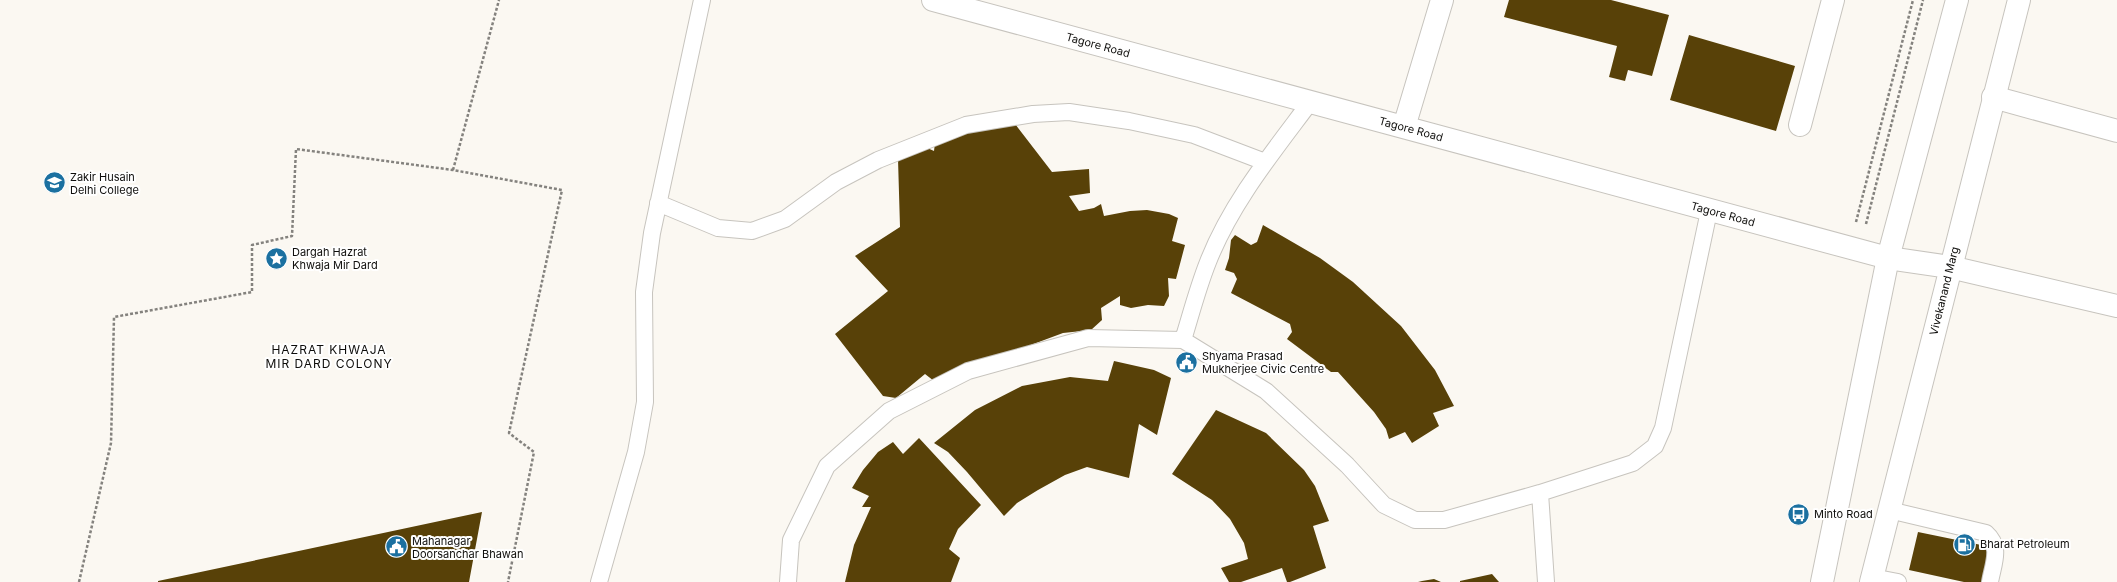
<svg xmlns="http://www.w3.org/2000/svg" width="2117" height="582" font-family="Inter,sans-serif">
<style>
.building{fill:#584108}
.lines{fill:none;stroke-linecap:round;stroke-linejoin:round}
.service-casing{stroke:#c7c4be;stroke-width:18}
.minor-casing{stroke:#c7c4be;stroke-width:24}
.tertiary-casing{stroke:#c7c4be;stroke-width:24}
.secondary-casing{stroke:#c7c4be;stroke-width:24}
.path{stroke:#84827e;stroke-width:2.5;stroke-dasharray:3 2;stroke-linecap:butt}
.service{stroke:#fff;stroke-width:16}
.minor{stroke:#fff;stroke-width:22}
.tertiary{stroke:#fff;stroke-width:22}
.secondary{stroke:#fff;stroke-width:22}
.labels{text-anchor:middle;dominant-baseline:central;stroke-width:4;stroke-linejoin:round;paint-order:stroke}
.street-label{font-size:11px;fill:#0e0d0b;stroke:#fff}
.poi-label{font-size:11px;fill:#0e0d0b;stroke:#fff;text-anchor:start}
.neighbourhood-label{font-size:12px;letter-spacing:1px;fill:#0e0d0b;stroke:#fff}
</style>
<rect width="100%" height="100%" fill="#fbf8f2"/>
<path class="building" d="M1509,0H1611L1669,15L1652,76L1628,70L1625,81L1609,77L1617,46L1504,17Z
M1689,35L1795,66L1776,131L1670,100Z
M1012,120L1052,172L1089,169L1090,193L1069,196L1079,211L1094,208L1101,204L1104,216L1130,211L1147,210L1169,214L1178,218L1172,241L1185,245L1176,279L1168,278L1169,296L1164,306L1148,305L1131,308L1120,305V296L1101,308L1102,320L1091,330L1063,333L934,381L925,374L896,398L883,396L835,334L888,291L855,256L900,227L898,159L925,147L934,151L935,143L989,124L992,129Z
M1263,225L1320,258L1353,282L1401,326L1435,370L1454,406L1433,413L1439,426L1412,443L1405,432L1389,439L1386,429L1374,412L1338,372H1331L1287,339L1292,332L1290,324L1231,293L1237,279L1234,273L1225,270L1229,258L1231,240L1235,235L1251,245L1257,242Z
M1114,361L1154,370L1171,378L1157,435L1139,424L1129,478L1087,467L1065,475L1038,490L1017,503L1004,516L967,472L948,452L934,443L975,410L1022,386L1070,377L1108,381Z
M1216,410L1266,433L1304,470L1315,486L1329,521L1313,526L1326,568L1290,582H1287L1282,568L1241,582H1229L1221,568L1248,559L1244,543L1230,519L1212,500L1172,474Z
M919,438L981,505L958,529L949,549L960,558L951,582H845L854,545L871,507H862L869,496L852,488L863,470L878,452L893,442L903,454Z
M482,512L469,582H158V581Z
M1918,532L1991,547L1983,582H1964L1909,570Z
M1492,574L1499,582H1460V581Z
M1434,579L1441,582H1418L1422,581Z"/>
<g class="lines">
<defs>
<path id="service" d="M658,203L718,228L752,231L785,219L836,182L878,160L966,125L1033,114L1069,112L1129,121L1194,135L1265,162
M1183,340C1191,314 1198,287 1208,262C1231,203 1273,152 1311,101
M1540,493L1546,582
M1889,510L1986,533C2002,547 1993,564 1990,582
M1872,577L1898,582
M599,582L636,452L645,402L644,292L652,233L702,0
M788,582L791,540L827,466L889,411L968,371L1088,338L1183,340L1266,391L1347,465L1384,505L1415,520H1444L1540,493L1633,463L1655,446L1663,428L1709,211"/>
<path id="minor" d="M933,0L1888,258
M1993,97L2117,131
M1800,125L1833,0
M1404,127L1442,0"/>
<path id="tertiary" d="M1888,258L1950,267L2117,306"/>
<path id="secondary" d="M1822,582L1888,258L1957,0
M1871,582L2019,0"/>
</defs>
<use href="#service" class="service-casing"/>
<use href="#minor" class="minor-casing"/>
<use href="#tertiary" class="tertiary-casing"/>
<use href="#secondary" class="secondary-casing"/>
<path class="path" d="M453,170L499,0
M1856,222L1913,0
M1866,224L1923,0
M79,582L111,443L114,317L252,292V245L292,236L296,149L453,170L562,190L509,433L534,452L508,582"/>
<use href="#service" class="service"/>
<use href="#minor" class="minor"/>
<use href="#tertiary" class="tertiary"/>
<use href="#secondary" class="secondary"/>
</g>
<defs>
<symbol id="university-disc" viewBox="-11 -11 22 22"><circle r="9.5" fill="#1b70a0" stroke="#fff"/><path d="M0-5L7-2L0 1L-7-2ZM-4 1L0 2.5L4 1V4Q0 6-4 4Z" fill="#fff"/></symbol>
<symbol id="sight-disc" viewBox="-11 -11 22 22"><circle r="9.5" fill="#1b70a0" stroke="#fff"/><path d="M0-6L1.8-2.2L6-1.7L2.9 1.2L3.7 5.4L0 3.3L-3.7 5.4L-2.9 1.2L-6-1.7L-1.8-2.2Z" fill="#fff"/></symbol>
<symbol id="civic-disc" viewBox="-11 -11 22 22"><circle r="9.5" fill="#1b70a0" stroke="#fff"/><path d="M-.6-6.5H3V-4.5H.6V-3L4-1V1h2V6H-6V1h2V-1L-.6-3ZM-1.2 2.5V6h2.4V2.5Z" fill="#fff"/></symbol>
<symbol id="bus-disc" viewBox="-11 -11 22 22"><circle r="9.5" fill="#1b70a0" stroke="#fff"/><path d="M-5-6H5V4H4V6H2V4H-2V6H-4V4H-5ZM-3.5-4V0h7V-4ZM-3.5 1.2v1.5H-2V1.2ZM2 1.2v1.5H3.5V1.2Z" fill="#fff"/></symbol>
<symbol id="fuel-disc" viewBox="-11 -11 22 22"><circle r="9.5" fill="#1b70a0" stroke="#fff"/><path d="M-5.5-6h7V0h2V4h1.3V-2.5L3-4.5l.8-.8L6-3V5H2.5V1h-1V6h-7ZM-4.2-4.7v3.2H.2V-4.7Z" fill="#fff"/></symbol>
</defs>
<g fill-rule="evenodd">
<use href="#university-disc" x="42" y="170" width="25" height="25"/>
<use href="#sight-disc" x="264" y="246" width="25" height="25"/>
<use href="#civic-disc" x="1174" y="350" width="25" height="25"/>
<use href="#bus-disc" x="1786" y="502" width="25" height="25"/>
<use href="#fuel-disc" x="1952" y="532" width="25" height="25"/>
<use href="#civic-disc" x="384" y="534" width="25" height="25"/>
</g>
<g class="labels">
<g class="street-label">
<text transform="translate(1098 45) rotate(15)">Tagore Road</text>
<text transform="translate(1411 129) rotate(15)">Tagore Road</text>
<text transform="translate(1723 214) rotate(15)">Tagore Road</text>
<text transform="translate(1944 291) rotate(-76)">Vivekanand Marg</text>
</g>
<g class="poi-label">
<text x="70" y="177">Zakir Husain<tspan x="70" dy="13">Delhi College</tspan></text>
<text x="292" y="252">Dargah Hazrat<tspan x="292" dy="13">Khwaja Mir Dard</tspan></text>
<text x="1202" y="356">Shyama Prasad<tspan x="1202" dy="13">Mukherjee Civic Centre</tspan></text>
<text x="1814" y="514">Minto Road</text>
<text x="412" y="541">Mahanagar<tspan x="412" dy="13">Doorsanchar Bhawan</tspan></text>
<text x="1980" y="544">Bharat Petroleum</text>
</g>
<g class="neighbourhood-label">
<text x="329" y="349">HAZRAT KHWAJA<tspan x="329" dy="14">MIR DARD COLONY</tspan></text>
</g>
</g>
</svg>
